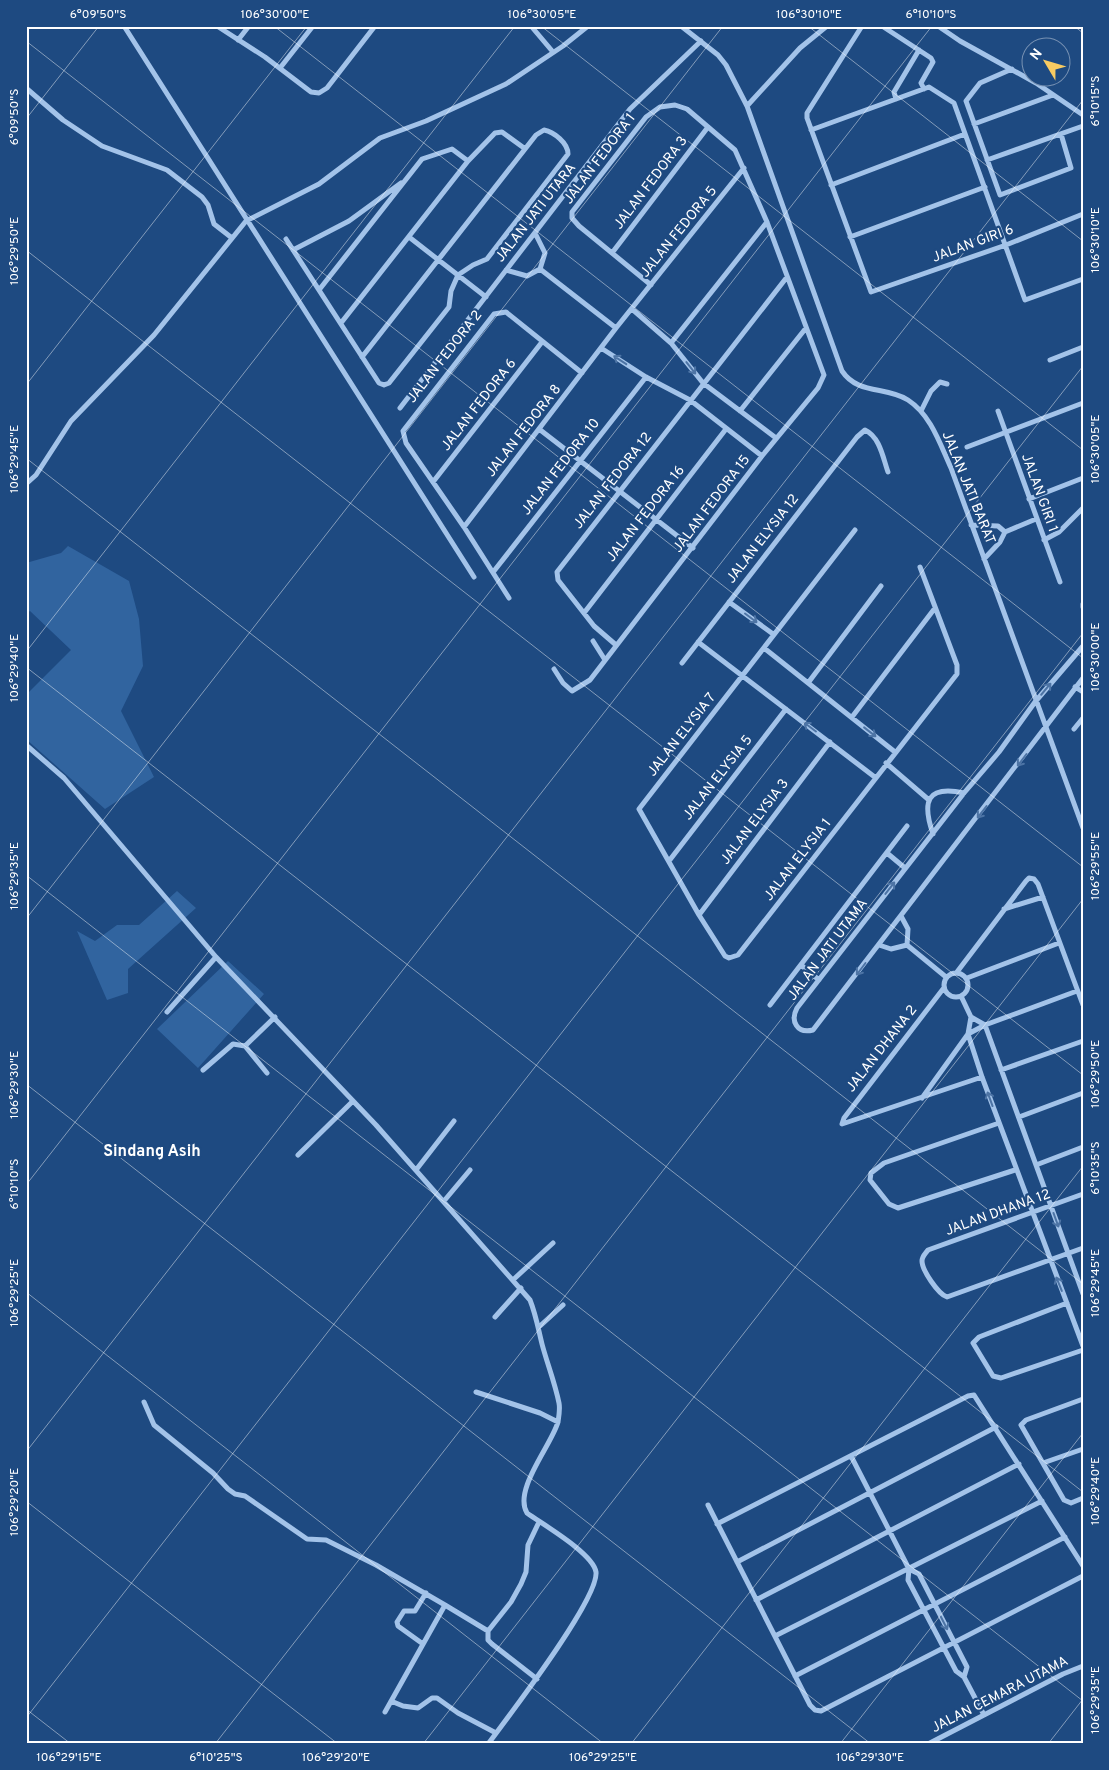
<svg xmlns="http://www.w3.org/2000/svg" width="1109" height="1770" font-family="Overpass,sans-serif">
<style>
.green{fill:#31649f}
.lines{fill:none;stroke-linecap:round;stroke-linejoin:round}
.street{stroke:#a3c3e9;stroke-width:5}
.oneway{stroke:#4d74a5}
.ticks{fill:none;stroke:#fff;stroke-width:1;stroke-opacity:0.45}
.labels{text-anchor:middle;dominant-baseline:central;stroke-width:4.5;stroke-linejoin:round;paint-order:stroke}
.street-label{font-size:14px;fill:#fff;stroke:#1e4a81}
.quarter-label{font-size:16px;font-weight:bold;fill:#fff;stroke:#1e4a81}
.neatline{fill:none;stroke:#fff;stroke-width:2}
.ticks-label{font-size:12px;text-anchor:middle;fill:#fff}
</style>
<rect width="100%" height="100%" fill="#1e4a81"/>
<path class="green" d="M68,546L129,581L139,619L143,666L121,711L154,777L105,809L26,739V695L71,650L30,611L26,614V563L61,553Z
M177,891L196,908L128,969V993L107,1000L77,931L95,941L117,925H139Z
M228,961L264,994L198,1068L157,1029Z"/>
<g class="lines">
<path class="street" d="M124,26L474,577
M217,26L265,57L311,92L319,93L327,88L375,26
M531,26L553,52
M681,26L718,55L726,65L747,106L842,371C858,395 886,386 908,400C931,415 940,444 951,468L1083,828
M862,26L807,113V118L871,292L1006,245L1083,214
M882,26L931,58L933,62L921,83L924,89
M938,26L960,41L1036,83L1083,115
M238,40L249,26
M280,68L313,26
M1012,69L980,83L966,101L1000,195L1071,168L1061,134
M26,88L63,120L102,146L167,170L202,197L208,205L214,224L232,238
M896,99L894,92L919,50
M747,106L800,48L827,26
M974,124L1053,95
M811,130L929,87L954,103L1025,300L1083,279
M987,160L1083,126
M831,185L965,134
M409,237L486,297
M850,237L985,187
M286,239L379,383L384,385L389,383L449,307L451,291L458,275L473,265L487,259L568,154C568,143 554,132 544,130L536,135L362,357
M293,250L349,221L401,183
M612,253L708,127
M540,269L616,328
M506,270L527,276L540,269L545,253L535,233
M319,290L422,159L452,149L468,161
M632,309L671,343L703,383L776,438
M341,323L468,161L495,133L502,132L524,148
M671,343L767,222
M601,348L646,377L690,400L762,456
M1050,360L1083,347
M400,408L630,109L701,41
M740,411L806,328
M921,411L931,391L940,382L947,384
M998,411L1060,582
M539,429L693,548
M967,447L1083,403
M433,482L542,342
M26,484L36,475L71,421L154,335L246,221L319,184L380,138L426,121L506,84L563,46L588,26
M1029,499L1083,478
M971,525L998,526L1005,532L1000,542L984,559
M464,527L616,328L744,168
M855,530L639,809L699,915L725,956L729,958L738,955L957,674V665L920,567
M1005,532L1036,519
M1044,540L1059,532L1083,508
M494,571L646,377
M509,598L464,527L406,443L403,431L494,314L506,312L582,373
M729,602L773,634
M1083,604V607
M584,613L726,429
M593,641L605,660
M698,642L876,778
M616,645L594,626L558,580L557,572L787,277
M1083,646L1035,702L999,752L964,793L797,1008C790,1021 797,1034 813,1030L1083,678
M764,648L895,752
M682,663L857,437L865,430C880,437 883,458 888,472
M554,669L563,683L572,691L590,680L762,456L818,388L824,375L767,222L735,150L687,109L675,105L660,107L646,117L572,212V218L579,226L651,285
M808,683L881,586
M1075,687L1083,692
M852,717L935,608
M1074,729L1083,718
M26,745L64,778L216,957L376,1125L530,1300C536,1315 538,1328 542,1344C547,1363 555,1383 559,1403C560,1408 559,1416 558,1422C551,1446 513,1490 527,1513C542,1524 593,1553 596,1572C599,1599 508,1717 488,1744
M886,763L929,800
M933,834C922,802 926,785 964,793
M887,853L905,868
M669,861L786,709
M1004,909L1043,897
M699,915L830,742
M901,916L908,929L907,945
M879,945L891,949L907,945
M907,945L946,977
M801,965L819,980
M957,972L1026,881L1029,878L1034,879L1038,884L1083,1005
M944 985a12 12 0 1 1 24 0a12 12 0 1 1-24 0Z
M967,978L1059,943
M943,989L844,1118L842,1124L982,1077
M961,996L971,1017L985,1025L1083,1294
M770,1005L907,826
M167,1012L216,957
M971,1017L968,1034L982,1077L1083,1346
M245,1046L267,1073
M203,1070L233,1044L245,1046L275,1017
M1001,1070L1083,1041
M922,1098L968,1034L985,1025L1077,991
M1019,1117L1083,1093
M999,1123L884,1163L871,1173L870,1180L889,1204L898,1208L1015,1170
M298,1155L353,1101
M1036,1165L1083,1147
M416,1170L454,1121
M1083,1194L928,1250C925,1254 922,1256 922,1261C922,1270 938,1294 947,1297L1083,1248
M444,1201L470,1170
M514,1279L553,1243
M1067,1303L979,1337L973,1343L993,1376L1001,1378L1083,1350
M495,1317L521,1288
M540,1326L563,1305
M476,1392L540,1413L558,1422
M1083,1399L1026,1420L1021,1425L1064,1500L1071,1503L1083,1498
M144,1402L154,1425L213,1473L228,1489L235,1494L245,1496L307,1539L326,1540L376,1565L445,1605
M851,1456L909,1569L908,1580L956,1671L964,1677L984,1715
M1043,1463L1083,1449
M708,1505L810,1705L815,1710L821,1711L1083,1576
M717,1524L968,1396L974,1395L1083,1566
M737,1562L996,1427
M909,1569L919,1574L967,1667L964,1677
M756,1600L1019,1464
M488,1631L511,1602L521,1584L526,1572L528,1545L539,1522
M775,1636L1042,1501
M423,1644L398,1626L397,1622L404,1611H415L426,1593
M795,1676L1065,1537
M391,1701L403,1706L418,1708L432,1698H437L458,1713L496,1733
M385,1712L445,1605L488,1631V1640L492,1644L537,1679
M928,1744L1063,1674L1083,1666"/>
</g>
<defs><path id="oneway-shaft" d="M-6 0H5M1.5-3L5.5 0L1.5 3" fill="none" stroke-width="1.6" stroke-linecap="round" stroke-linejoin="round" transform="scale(1.25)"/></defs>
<g class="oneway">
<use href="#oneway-shaft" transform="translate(620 360) rotate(-147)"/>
<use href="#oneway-shaft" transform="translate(691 368) rotate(52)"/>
<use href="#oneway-shaft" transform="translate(751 618) rotate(37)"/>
<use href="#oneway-shaft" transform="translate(1046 689) rotate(-50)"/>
<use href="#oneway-shaft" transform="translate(810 727) rotate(-143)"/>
<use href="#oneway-shaft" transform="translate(870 732) rotate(38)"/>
<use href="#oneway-shaft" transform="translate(1022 760) rotate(127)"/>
<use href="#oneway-shaft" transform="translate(982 812) rotate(128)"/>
<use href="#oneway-shaft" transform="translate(890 888) rotate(-52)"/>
<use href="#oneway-shaft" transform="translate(861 969) rotate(127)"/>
<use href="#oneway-shaft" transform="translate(990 1099) rotate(-110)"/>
<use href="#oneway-shaft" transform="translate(1056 1220) rotate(70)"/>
<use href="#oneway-shaft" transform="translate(1059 1284) rotate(-112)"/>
<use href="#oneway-shaft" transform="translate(944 1623) rotate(63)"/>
</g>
<path class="ticks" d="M274,26L1083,658M541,26L1083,450M808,26L1083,241M1074,26L1083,33M26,41L1083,867M26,119L99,26M26,250L1083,1075M26,385L307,26M26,458L1083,1284M26,652L515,26M26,667L1083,1492M26,875L1083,1701M26,919L723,26M26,1084L871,1744M26,1185L932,26M26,1292L604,1744M26,1452L1083,100M26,1501L338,1744M26,1709L71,1744M26,1718L1083,366M215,1744L1083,633M423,1744L1083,899M631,1744L1083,1166M840,1744L1083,1433M1048,1744L1083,1699"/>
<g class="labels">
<g class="street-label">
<text transform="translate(600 159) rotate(-53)">JALAN FEDORA 1</text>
<text transform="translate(651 183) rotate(-53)">JALAN FEDORA 3</text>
<text transform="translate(536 213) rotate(-52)">JALAN JATI UTARA</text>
<text transform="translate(679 232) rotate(-51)">JALAN FEDORA 5</text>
<text transform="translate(973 244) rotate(-20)">JALAN GIRI 6</text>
<text transform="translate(445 357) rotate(-52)">JALAN FEDORA 2</text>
<text transform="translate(479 405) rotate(-52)">JALAN FEDORA 6</text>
<text transform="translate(524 431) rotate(-52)">JALAN FEDORA 8</text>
<text transform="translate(561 467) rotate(-52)">JALAN FEDORA 10</text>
<text transform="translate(613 481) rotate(-52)">JALAN FEDORA 12</text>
<text transform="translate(968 488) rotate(68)">JALAN JATI BARAT</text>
<text transform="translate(1039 493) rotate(70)">JALAN GIRI 1</text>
<text transform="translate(712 504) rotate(-53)">JALAN FEDORA 15</text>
<text transform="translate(646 514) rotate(-52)">JALAN FEDORA 16</text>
<text transform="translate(763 539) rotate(-52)">JALAN ELYSIA 12</text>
<text transform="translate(682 735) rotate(-52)">JALAN ELYSIA 7</text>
<text transform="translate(718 778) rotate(-52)">JALAN ELYSIA 5</text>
<text transform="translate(755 822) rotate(-53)">JALAN ELYSIA 3</text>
<text transform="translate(798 860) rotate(-52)">JALAN ELYSIA 1</text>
<text transform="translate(828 950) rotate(-53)">JALAN JATI UTAMA</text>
<text transform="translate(882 1049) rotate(-52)">JALAN DHANA 2</text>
<text transform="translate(998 1213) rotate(-20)">JALAN DHANA 12</text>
<text transform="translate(1000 1695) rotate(-27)">JALAN CEMARA UTAMA</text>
</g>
<g class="quarter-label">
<text x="152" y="1152">Sindang Asih</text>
</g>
</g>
<rect width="1109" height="1770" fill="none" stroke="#1e4a81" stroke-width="55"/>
<g transform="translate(1046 62) rotate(308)"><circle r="24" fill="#1e4a81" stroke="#7892b3"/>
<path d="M0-4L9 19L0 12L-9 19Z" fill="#f8cb62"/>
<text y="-8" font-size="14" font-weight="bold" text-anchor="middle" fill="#ffffff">N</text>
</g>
<rect x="28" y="28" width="1054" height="1714" class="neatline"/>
<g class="ticks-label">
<text x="98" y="18">6°09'50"S</text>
<text x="275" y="18">106°30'00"E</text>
<text x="542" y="18">106°30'05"E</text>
<text x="809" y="18">106°30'10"E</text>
<text x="931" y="18">6°10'10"S</text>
<text transform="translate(1095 101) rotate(-90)" y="4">6°10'15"S</text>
<text transform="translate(14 117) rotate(-90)" y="4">6°09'50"S</text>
<text transform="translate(1095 240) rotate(-90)" y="4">106°30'10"E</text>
<text transform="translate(14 251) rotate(-90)" y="4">106°29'50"E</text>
<text transform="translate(1095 449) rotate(-90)" y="4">106°30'05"E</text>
<text transform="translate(14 459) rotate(-90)" y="4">106°29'45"E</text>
<text transform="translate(1095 657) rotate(-90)" y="4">106°30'00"E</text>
<text transform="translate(14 668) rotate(-90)" y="4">106°29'40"E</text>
<text transform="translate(1095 866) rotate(-90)" y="4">106°29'55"E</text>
<text transform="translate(14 876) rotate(-90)" y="4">106°29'35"E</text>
<text transform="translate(1095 1074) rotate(-90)" y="4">106°29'50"E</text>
<text transform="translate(14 1085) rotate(-90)" y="4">106°29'30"E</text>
<text transform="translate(1095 1168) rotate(-90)" y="4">6°10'35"S</text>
<text transform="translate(14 1184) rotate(-90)" y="4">6°10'10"S</text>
<text transform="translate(1095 1283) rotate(-90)" y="4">106°29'45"E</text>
<text transform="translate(14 1293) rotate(-90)" y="4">106°29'25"E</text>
<text transform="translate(1095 1491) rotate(-90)" y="4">106°29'40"E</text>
<text transform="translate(14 1502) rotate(-90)" y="4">106°29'20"E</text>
<text transform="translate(1095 1700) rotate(-90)" y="4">106°29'35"E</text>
<text x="69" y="1761">106°29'15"E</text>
<text x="216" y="1761">6°10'25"S</text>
<text x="336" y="1761">106°29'20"E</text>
<text x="603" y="1761">106°29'25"E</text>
<text x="870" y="1761">106°29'30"E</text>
</g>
</svg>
